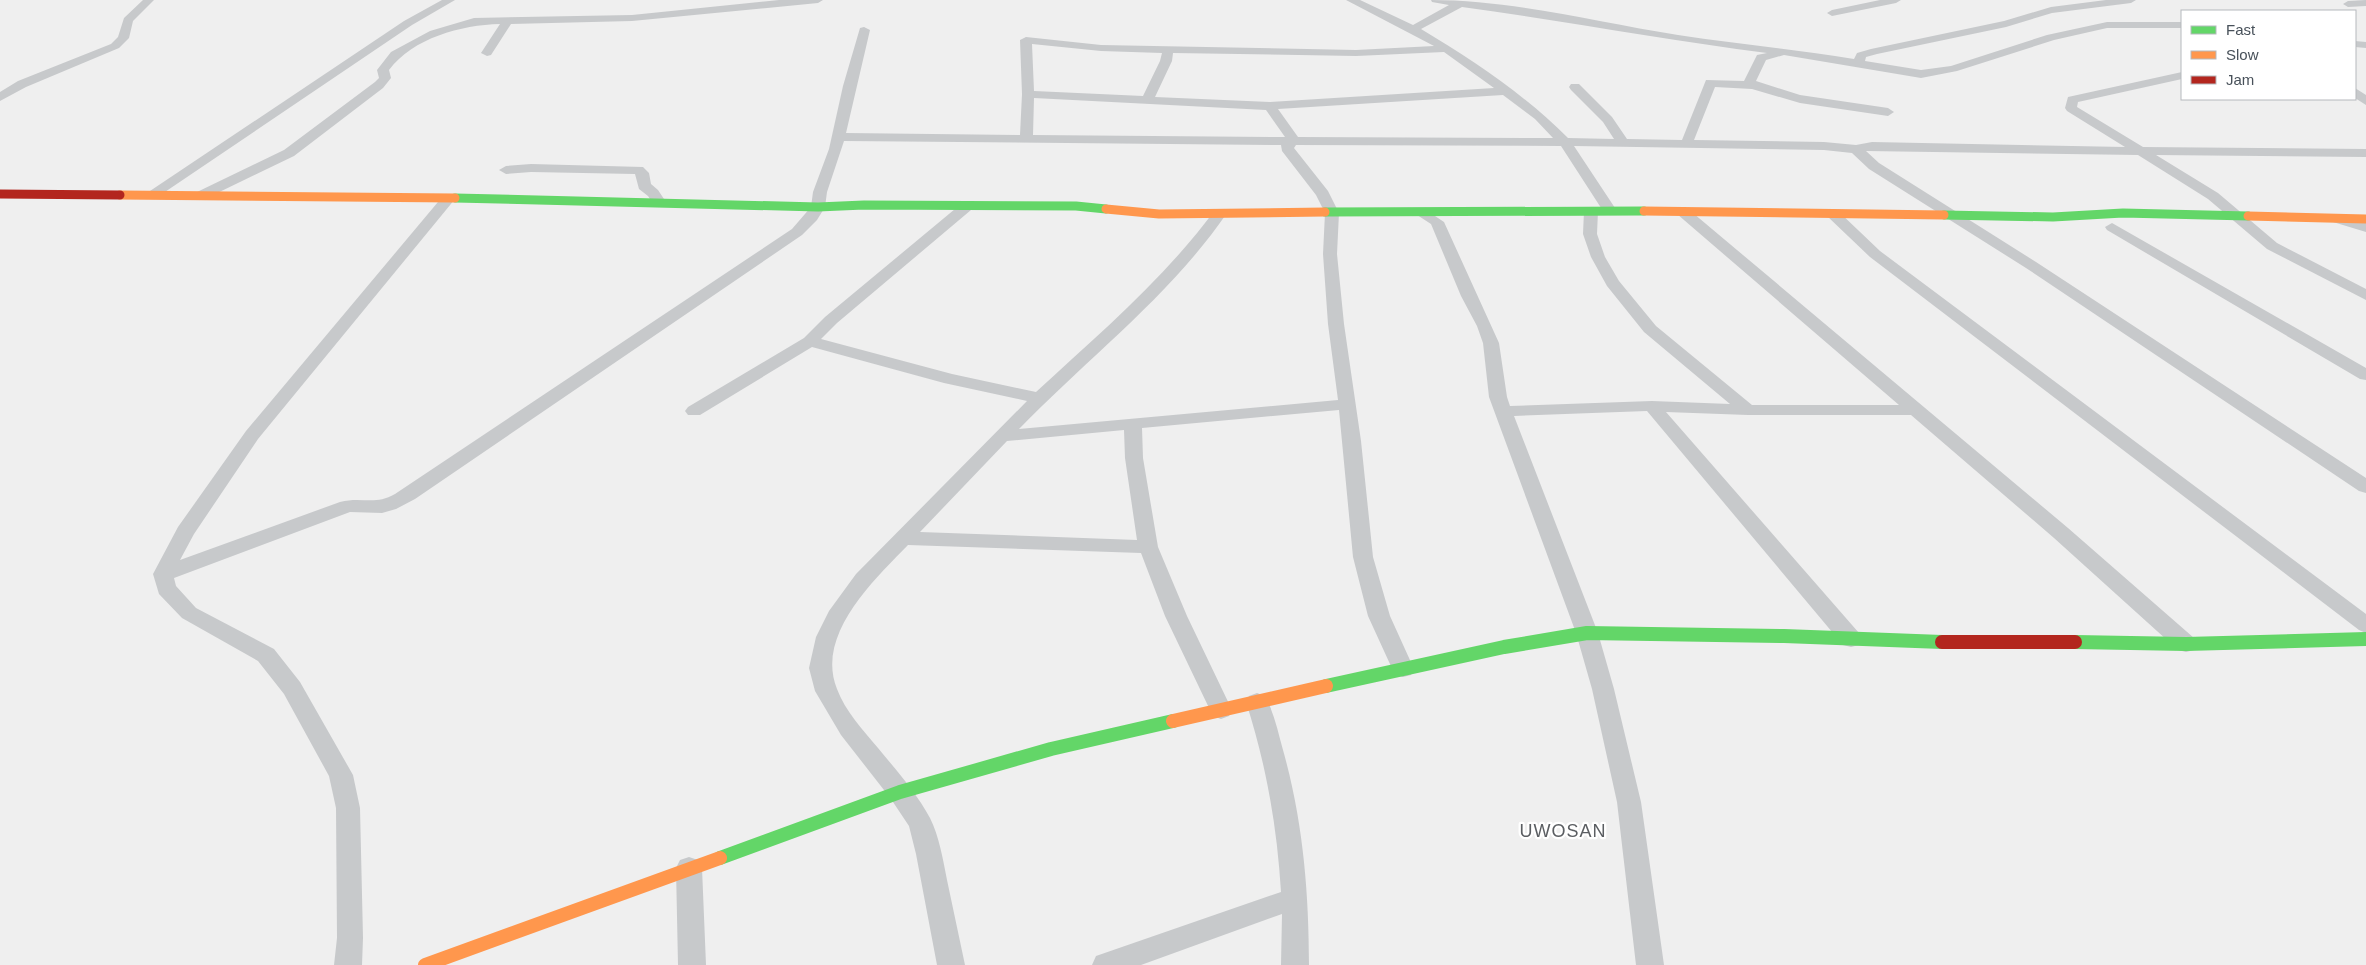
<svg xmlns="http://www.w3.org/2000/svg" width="2366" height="965" font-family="Helvetica,sans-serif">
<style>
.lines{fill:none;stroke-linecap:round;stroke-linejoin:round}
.street{fill:#c7c9cb;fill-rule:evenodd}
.fast-far2{stroke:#63d668;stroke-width:9}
.fast-far1{stroke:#63d668;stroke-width:11}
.fast{stroke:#63d668;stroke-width:14}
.slow-far1{stroke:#ff974d;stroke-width:9}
.slow{stroke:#ff974d;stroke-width:14}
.jam-far1{stroke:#b3261e;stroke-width:9}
.jam{stroke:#b3261e;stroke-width:14}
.labels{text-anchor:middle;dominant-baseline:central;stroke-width:4.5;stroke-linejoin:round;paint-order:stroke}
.near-quarter-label{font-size:18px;letter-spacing:1px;fill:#5b5e62;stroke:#fff}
</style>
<rect width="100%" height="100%" fill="#efefef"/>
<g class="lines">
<path class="street" d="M143,0H154L133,21L129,38L119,48L26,87L0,101V92L18,81L111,44L118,37L124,18Z
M442,0H455L412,25L156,198H146L144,195L404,21Z
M779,0H823L818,3L632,21L511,24L491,55L487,56L481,53L500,24C461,25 413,38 389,70L391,78L383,88L294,156L207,198H197L195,195L197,192L284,150L375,82L379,78L377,70L391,52L430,31L474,18L632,15Z
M1346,0H1360L1413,25L1449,5L1432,2L1431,0C1513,0 1596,22 1678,35C1736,44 1795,49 1854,59L1857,53L1871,49L2004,21L2051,7L2106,0H2136L2131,3L2052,13L2006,27L1877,54L1866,57L1865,61L1921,70L1951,66L2047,35L2107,22H2182V28H2107L2054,40L1957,71L1921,78L1784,55L1766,60L1756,81L1800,95L1888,108L1894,112L1888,116L1800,103L1752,89L1715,87L1694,140L1824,142L1856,145L1872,142L2125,147L2067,111L2065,108L2068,97L2182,72V79L2078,102L2077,107L2143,147L2366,149V157L2156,155L2218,193L2277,243L2366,289V300L2267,249L2208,199L2138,155L1866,151L1879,163L2036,262L2366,478V493L2359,491L2026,268L1869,169L1852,153L1824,150L1574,146L1617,211L1610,215L1605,214L1561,146L1296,145L1294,148L1328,191L1339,213L1337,254L1344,324L1361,441L1373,557L1390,616L1414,669L1411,675L1403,677L1395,675L1368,616L1353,557L1339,410L1142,428L1143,458L1158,547L1187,616L1232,710L1229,716L1221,719L1213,716L1210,710L1165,616L1141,553L908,545C874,580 815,635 837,689C845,711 863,730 878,748C896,770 916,792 930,818C939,836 943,859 947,880C953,908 959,937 965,965H937L916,854L909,826L891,799L841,735L815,691L809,668L816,637L829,611L856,574L1027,401L944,383L812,347L700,415H688L685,411L688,407L804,338L825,317L961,204L966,203L973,207L971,210L837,323L821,339L952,374L1036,392C1099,334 1164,279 1215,210L1220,209L1227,213C1170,296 1089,357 1019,429L1338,400L1328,324L1323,254L1325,213L1316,195L1282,151L1281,145L844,141L827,192L825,207L817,220L802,235L415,499L396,509L382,513L350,512L174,578L176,586L196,608L274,649L300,682L353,775L360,808L363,938L362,965H334L337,938L336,808L329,776L284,694L258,661L182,618L159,594L153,574L178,527L246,431L443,196H453L455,199L258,439L194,534L180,560L340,502C362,496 374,506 395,494L792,229L811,207L813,192L829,149L843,86L860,28L864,27L870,30L846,133L1020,135L1022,94L1020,40L1026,37L1101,45L1356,50L1434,46ZM1462,7C1564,21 1665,40 1767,53L1757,55L1744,81L1706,80L1682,140L1627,139L1612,117L1579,84H1571L1569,87L1571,90L1603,122L1614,139L1568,138C1525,95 1473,60 1421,29ZM1032,44L1101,51L1162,53L1160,61L1143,96L1034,91ZM1444,52L1494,88L1270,102L1155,97L1172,61L1173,53L1356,56ZM1503,95L1535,119L1553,138L1298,137L1278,109ZM1034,98L1266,110L1285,137L1033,135ZM1124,430L1125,458L1137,540L920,532L1007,441Z
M1880,0H1901L1896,3L1832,16L1827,13L1832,10Z
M2366,0V6L2348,7L2343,4L2348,1Z
M2355,41L2366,42V48L2355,47Z
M2355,88L2366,95V105L2355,98Z
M531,164L643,167L649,173L651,184L658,190L666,202L659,206L654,205L648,196L639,189L635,174L531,172L506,174L499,170L506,166Z
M1591,207L1598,211L1597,234L1605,257L1619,281L1656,326L1752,405H1899L1677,214L1675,211L1677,208H1687L2068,528L2194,638L2197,644L2194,650L2186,652L2178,650L2054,538L1911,415H1748L1666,412L1859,633L1862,639L1859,645L1851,647L1843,645L1647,411L1514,416L1598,633L1614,689L1641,802L1664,965H1636L1617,802L1592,689L1576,633L1489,397L1483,343L1477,326L1461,296L1431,224L1414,213L1416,210H1426L1444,222L1499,343L1507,397L1510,406L1652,401L1730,404L1644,332L1607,286L1591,257L1583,234L1584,211Z
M1832,209L1837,210L1880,251L2366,614V633L2359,630L1870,257L1827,216L1825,213L1827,210Z
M2338,215L2366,223V232L2333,222L2331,219Z
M2112,223L2366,368V380L2360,379L2107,230L2105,227Z
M1257,693L1265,696C1274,712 1278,732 1283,750C1303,821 1309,892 1309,965H1281L1282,914L1141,965H1092L1096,956L1281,892C1277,826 1266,764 1246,702L1249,696Z
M689,857L698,860L702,868L706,965H678L676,868L680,860Z"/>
<path class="fast-far2" d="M455,198L818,207L864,205L1076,206L1106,209
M1325,212L1644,211
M1944,215L2053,217L2123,213L2248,216"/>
<path class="fast-far1" d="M1584,633H1619"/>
<path class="fast" d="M2075,642L2186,644L2366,639
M1326,686L1504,647L1587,633L1784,636L1942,642
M720,858L900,792L1051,749L1173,721"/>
<path class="slow-far1" d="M120,195L455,198
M1106,209L1159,214L1325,212
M1644,211L1944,215
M2248,216L2366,219"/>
<path class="slow" d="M1173,721L1326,686
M425,965L720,858"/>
<path class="jam-far1" d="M0,194L120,195"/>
<path class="jam" d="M1942,642H2075"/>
</g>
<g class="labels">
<g class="near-quarter-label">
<text x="1563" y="831">UWOSAN</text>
</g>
</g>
<rect x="2181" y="10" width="175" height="90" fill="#ffffff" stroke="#b6b9bd"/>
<rect x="2191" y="26" width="25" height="8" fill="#63d668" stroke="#b6b9bd"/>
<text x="2226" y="35" font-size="15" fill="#48515a">Fast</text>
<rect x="2191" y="51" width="25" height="8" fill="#ff974d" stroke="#b6b9bd"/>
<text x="2226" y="60" font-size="15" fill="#48515a">Slow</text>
<rect x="2191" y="76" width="25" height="8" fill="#b3261e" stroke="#b6b9bd"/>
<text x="2226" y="85" font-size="15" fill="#48515a">Jam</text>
</svg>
